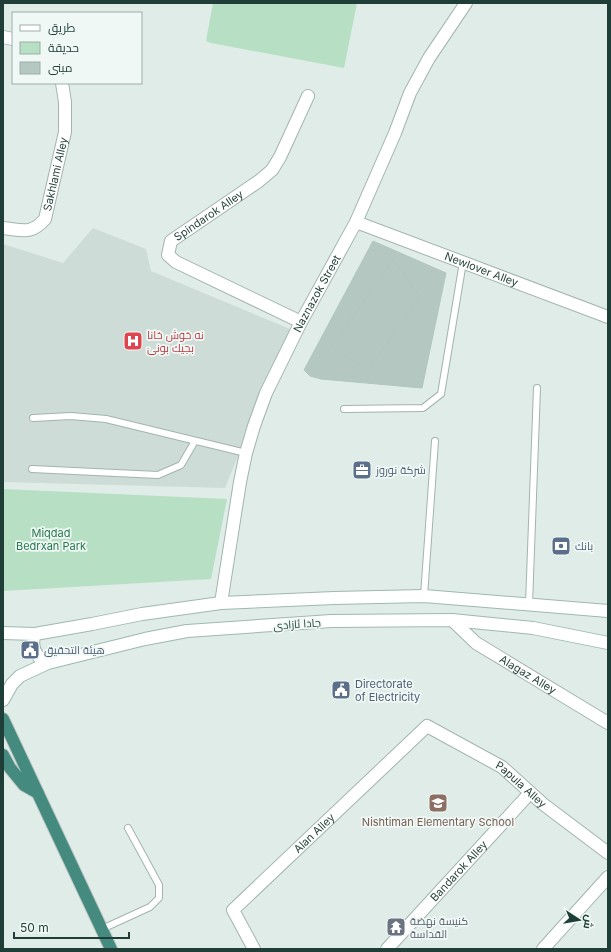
<svg xmlns="http://www.w3.org/2000/svg" width="611" height="952" font-family="Inter,Cairo,sans-serif">
<style>
.built{fill:#cedcd7}
.green{fill:#b6dfc4}
.building{fill:#b5c7c1;stroke:#b1c6bf}
.lines{fill:none;stroke-linecap:round;stroke-linejoin:round}
.service-casing{stroke:#a2b4af;stroke-width:8}
.minor-casing{stroke:#a2b4af;stroke-width:14}
.tertiary-casing{stroke:#a2b4af;stroke-width:14}
.secondary-casing{stroke:#9db9b1;stroke-width:14}
.trunk-casing{stroke:#c0c9c7;stroke-width:14}
.service{stroke:#fff;stroke-width:6}
.minor{stroke:#fff;stroke-width:12}
.tertiary{stroke:#fff;stroke-width:12}
.secondary{stroke:#fff;stroke-width:12}
.trunk{stroke:#448a7e;stroke-width:12}
.labels{text-anchor:middle;dominant-baseline:central;stroke-width:3.5;stroke-linejoin:round;paint-order:stroke}
.street-label{font-size:11px;fill:#1f3e38;stroke:#f0f8f5}
.health-label{font-size:11px;fill:#be3a42;stroke:#f0f8f5;text-anchor:start}
.service-label{font-size:11px;fill:#4e5e75;stroke:#f0f8f5;text-anchor:start}
.park-label{font-size:11px;fill:#25784c;stroke:#f0f8f5}
.education-label{font-size:11px;fill:#785e54;stroke:#f0f8f5}
.worship-label{font-size:11px;fill:#5b616d;stroke:#f0f8f5;text-anchor:start}
</style>
<rect width="100%" height="100%" fill="#e0ece7"/>
<path class="built" d="M93,228L146,249L151,271L290,329L225,488L3,482V244L63,263Z"/>
<path class="green" d="M213,3H357L344,68L211,43L206,41Z
M3,489L227,499L211,579L3,591Z"/>
<path class="building" d="M373,241L446,273L422,388L321,379L310,376L304,370Z
M393,260L420,296L367,371L332,346Z"/>
<g class="lines">
<defs>
<path id="service" d="M344,409L423,408L441,394L463,262
M33,418L71,416L106,419L246,453
M32,469L158,475L181,465L195,441
M424,596L435,441
M529,604L537,388
M102,929L150,907L159,898V885L128,828"/>
<g id="minor">
<path d="M3,37L13,39"/>
<path id="s1" d="M356,222L608,317"/>
<path id="s2" d="M3,228C23,230 31,235 45,219L65,132V102L62,83"/>
<path id="s3" d="M301,322L176,262L168,255L171,241L259,181L272,170L280,157L308,96"/>
<path id="s4" d="M221,603L240,482L246,453L254,426L266,393L301,322L356,222L395,133L410,93L429,58L466,3"/>
<path id="s5" d="M452,620L476,643L608,723"/>
<path id="s6" d="M254,949L233,910L427,726L502,767L543,804L608,853"/>
<path id="s7" d="M387,949L530,793"/>
</g>
<path id="tertiary" d="M543,949L608,877"/>
<path id="secondary" d="M3,633L35,634L92,624L142,614L221,603L334,598L424,596L608,611
M35,634C30,647 35,657 48,663
M3,700L12,684L20,676L48,663L145,639L187,631L331,621L452,620L533,628L608,643"/>
<path id="trunk" d="M3,719L111,949
M3,755L10,768L24,785L38,793"/>
</defs>
<use href="#service" class="service-casing"/>
<use href="#minor" class="minor-casing"/>
<use href="#tertiary" class="tertiary-casing"/>
<use href="#secondary" class="secondary-casing"/>
<use href="#trunk" class="trunk-casing"/>
<use href="#service" class="service"/>
<use href="#minor" class="minor"/>
<use href="#tertiary" class="tertiary"/>
<use href="#secondary" class="secondary"/>
<use href="#trunk" class="trunk"/>
</g>
<defs>
<symbol id="hospital-square" viewBox="-11 -11 22 22"><rect x="-9" y="-9" width="18" height="18" rx="4" fill="#e0444e" stroke="#f0f8f5"/><path d="M-5-5h3v3.5h4V-5h3V5h-3V1.5h-4V5h-3Z" fill="#fff"/></symbol>
<symbol id="office-square" viewBox="-11 -11 22 22"><rect x="-9" y="-9" width="18" height="18" rx="4" fill="#5c6f8a" stroke="#f0f8f5"/><path d="M-6-3h4V-5.5h4V-3h4V5H-6ZM-1-4.5V-3h2v-1.5ZM-6 0V1H6V0Z" fill="#fff"/></symbol>
<symbol id="bank-square" viewBox="-11 -11 22 22"><rect x="-9" y="-9" width="18" height="18" rx="4" fill="#5c6f8a" stroke="#f0f8f5"/><path d="M-6-4H6V4H-6ZM0-2.3a2.3 2.3 0 1 0 0 4.6a2.3 2.3 0 1 0 0-4.6Z" fill="#fff"/></symbol>
<symbol id="civic-square" viewBox="-11 -11 22 22"><rect x="-9" y="-9" width="18" height="18" rx="4" fill="#5c6f8a" stroke="#f0f8f5"/><path d="M-.6-6.5H3V-4.5H.6V-3L4-1V1h2V6H-6V1h2V-1L-.6-3ZM-1.2 2.5V6h2.4V2.5Z" fill="#fff"/></symbol>
<symbol id="school-square" viewBox="-11 -11 22 22"><rect x="-9" y="-9" width="18" height="18" rx="4" fill="#8d6e63" stroke="#f0f8f5"/><path d="M0-5L7-2L0 1L-7-2ZM-4 1L0 2.5L4 1V4Q0 6-4 4Z" fill="#fff"/></symbol>
<symbol id="temple-square" viewBox="-11 -11 22 22"><rect x="-9" y="-9" width="18" height="18" rx="4" fill="#6b7280" stroke="#f0f8f5"/><path d="M0-6L5-2H3V0L6.5 2.5H4V6H1.5V3h-3V6H-4V2.5H-6.5L-3 0V-2H-5Z" fill="#fff"/></symbol>
</defs>
<g fill-rule="evenodd">
<use href="#hospital-square" x="122" y="330" width="22" height="22"/>
<use href="#office-square" x="351" y="459" width="22" height="22"/>
<use href="#bank-square" x="550" y="535" width="22" height="22"/>
<use href="#civic-square" x="19" y="639" width="22" height="22"/>
<use href="#civic-square" x="330" y="679" width="22" height="22"/>
<use href="#school-square" x="427" y="792" width="22" height="22"/>
<use href="#temple-square" x="385" y="916" width="22" height="22"/>
</g>
<g class="labels">
<g class="street-label">
<text stroke="none"><textPath href="#s2" startOffset="92">Sakhlami Alley</textPath></text>
<text stroke="none"><textPath href="#s3" startOffset="209">Spindarok Alley</textPath></text>
<text stroke="none"><textPath href="#s1" startOffset="134">Newlover Alley</textPath></text>
<text stroke="none"><textPath href="#s4" startOffset="327">Naznazok Street</textPath></text>
<text transform="translate(297 624) rotate(-4)">جادا ئازادی</text>
<text stroke="none"><textPath href="#s5" startOffset="94">Alagaz Alley</textPath></text>
<text stroke="none"><textPath href="#s6" startOffset="423">Papula Alley</textPath></text>
<text stroke="none"><textPath href="#s6" startOffset="156">Alan Alley</textPath></text>
<text stroke="none"><textPath href="#s7" startOffset="106">Bandarok Alley</textPath></text>
</g>
<g class="health-label">
<text x="147" y="335">نه خوش خانا<tspan x="147" dy="13">بجيك بونىَ</tspan></text>
</g>
<g class="service-label">
<text x="376" y="470">شركة نوروز</text>
<text x="575" y="546">بانك</text>
<text x="44" y="650">هيئة التحقيق</text>
<text x="355" y="684">Directorate<tspan x="355" dy="13">of Electricity</tspan></text>
</g>
<g class="park-label">
<text x="51" y="533">Miqdad<tspan x="51" dy="13">Bedrxan Park</tspan></text>
</g>
<g class="education-label">
<text x="438" y="822">Nishtiman Elementary School</text>
</g>
<g class="worship-label">
<text x="410" y="921">كنيسة نهضة<tspan x="410" dy="13">القداسة</tspan></text>
</g>
</g>
<rect width="611" height="952" fill="none" stroke="#1f3e38" stroke-width="8"/>
<rect x="12" y="12" width="130" height="72" fill="#f0f8f5" stroke="#9caea9"/>
<rect x="20" y="25" width="20" height="6" fill="#ffffff" stroke="#9caea9"/>
<text x="48" y="32" font-size="12" fill="#1f3e38">طريق</text>
<rect x="20" y="42" width="20" height="12" fill="#b6dfc4" stroke="#9caea9"/>
<text x="48" y="52" font-size="12" fill="#1f3e38">حديقة</text>
<rect x="20" y="62" width="20" height="12" fill="#b5c7c1" stroke="#9caea9"/>
<text x="48" y="72" font-size="12" fill="#1f3e38">مبنى</text>
<g transform="translate(579 920) rotate(102)" stroke="#f0f8f5" stroke-width="3" paint-order="stroke">
<path d="M0-3L7 15L0 10L-7 15Z" fill="#1f3e38"/>
<text y="-6" font-size="11" font-weight="bold" text-anchor="middle" fill="#1f3e38">ش</text>
</g>
<path d="M14 932v6h115v-6" fill="none" stroke="#1f3e38" stroke-width="2"/>
<text x="20" y="932" font-size="12" fill="#1f3e38" stroke="#f0f8f5" stroke-width="3" paint-order="stroke">50 m</text>
</svg>
